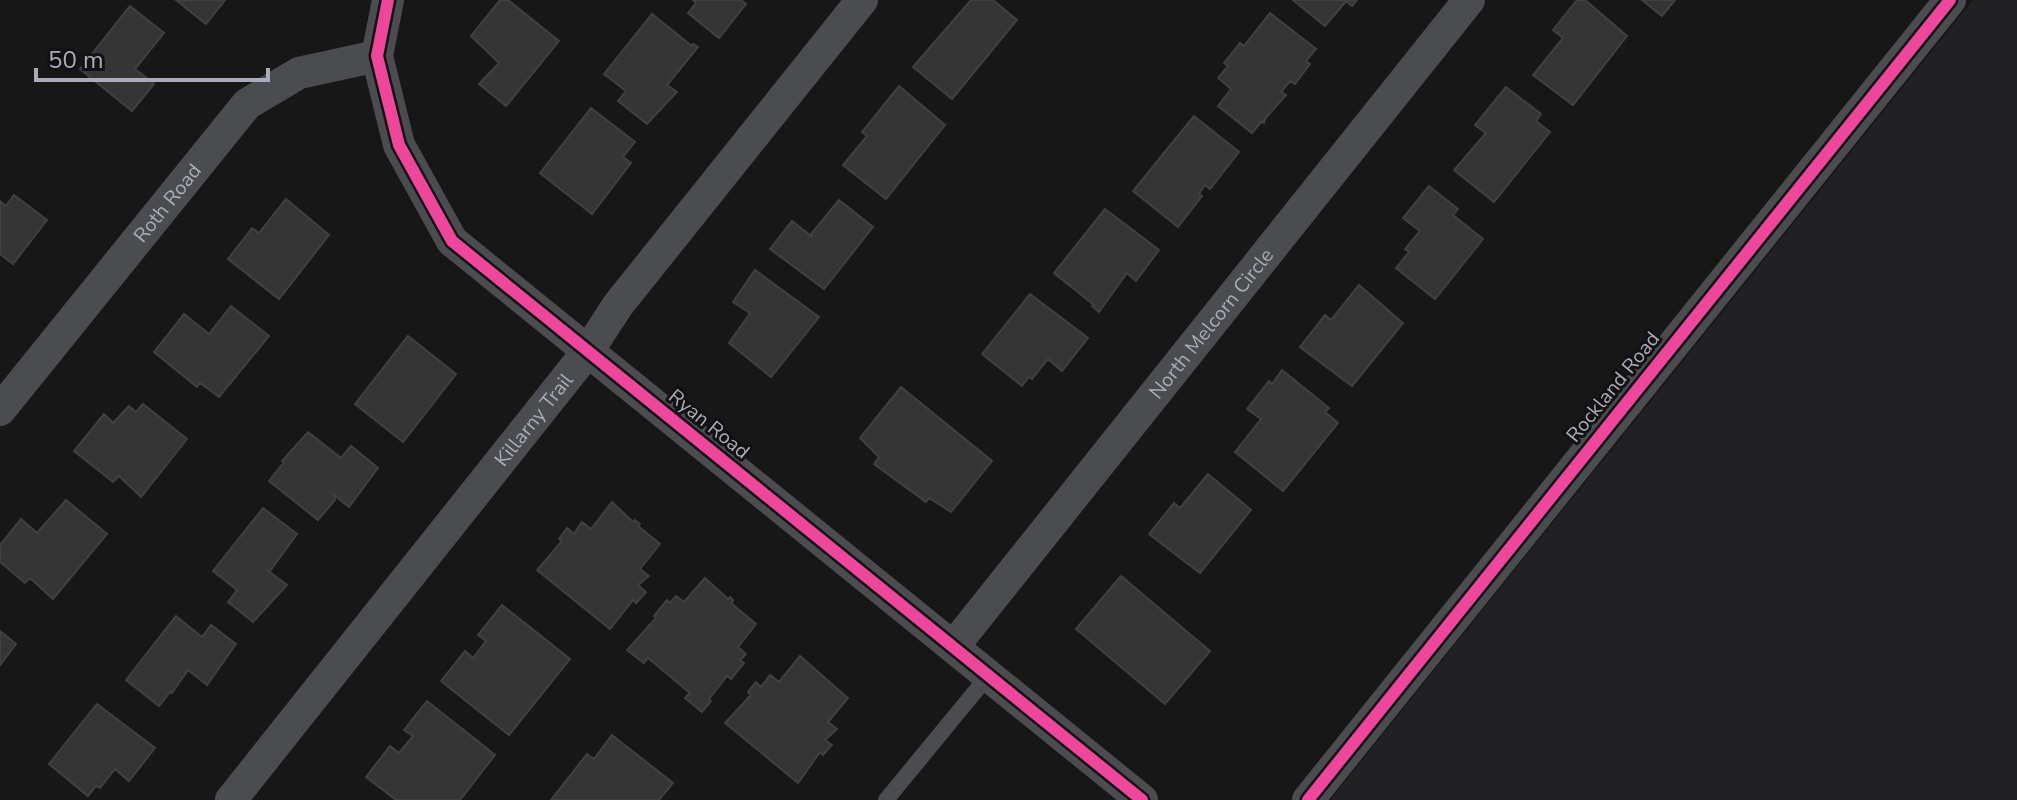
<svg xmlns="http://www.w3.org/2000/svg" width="2017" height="800" font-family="'Nunito Sans',sans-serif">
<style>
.built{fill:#212123}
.building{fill:#353536;stroke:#404043;stroke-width:2}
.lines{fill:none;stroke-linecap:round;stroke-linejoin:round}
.lane{stroke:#4b4c50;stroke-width:16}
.street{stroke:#4b4c50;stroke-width:32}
.cycleway-casing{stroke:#121113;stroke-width:17}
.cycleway{stroke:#ed469a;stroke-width:12}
.labels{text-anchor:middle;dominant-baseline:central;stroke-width:6;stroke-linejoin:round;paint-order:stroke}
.street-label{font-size:20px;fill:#a9abb8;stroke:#121113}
</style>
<rect width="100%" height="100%" fill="#171717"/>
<path class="built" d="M1973,0H2017V800H1330Z"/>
<path class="building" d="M176,0H225L206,24Z
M500,0H508L559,41L506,106L479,84L499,63L471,36Z
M693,0H741L746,4L719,38L688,13L696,3Z
M971,0H993L1017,20L952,99L913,67Z
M1293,0H1357L1352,6L1346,1L1325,26Z
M1577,0H1585L1627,36L1573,105L1533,75L1563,38L1553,30Z
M1642,0H1675L1662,16Z
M130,6L164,33L135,69L154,84L132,111L80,69Z
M1270,13L1316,49L1306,61L1310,64L1295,84L1290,81L1281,92L1286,95L1265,119L1264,123L1261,122L1252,133L1218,106L1231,89L1218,78L1228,66L1224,63L1240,43L1244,46Z
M652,14L692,46L693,44L698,47L667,85L677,92L647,124L618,101L626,91L604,74Z
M899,86L945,125L886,199L843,165L867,136L862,132Z
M1506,87L1541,114L1536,121L1550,132L1494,202L1454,170L1486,133L1475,125Z
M591,108L635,142L623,157L631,163L592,214L540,173Z
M1194,116L1239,152L1210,189L1205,185L1199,194L1202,196L1178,227L1133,191Z
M1429,186L1458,209L1453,215L1483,239L1435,299L1396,268L1409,252L1405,249L1420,231L1403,218Z
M14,195L47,220L13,264L0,254V201L6,206Z
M286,199L329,235L279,299L228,259L252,228L259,233Z
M839,200L873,227L824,289L770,249L792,221L811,236V234Z
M1105,209L1159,250L1136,281L1127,273L1099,312L1092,306L1094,305L1054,273Z
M755,270L819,317L771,377L729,343L750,313L733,302Z
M1359,285L1403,323L1352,386L1300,347L1325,315L1331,320Z
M1030,294L1088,338L1062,371L1048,359L1032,379L1029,377L1022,386L982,354Z
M231,306L269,336L219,397L200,383L197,387L154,352L184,314L209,334Z
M408,336L456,374L403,442L355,404Z
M1282,370L1329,408L1325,412L1338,423L1283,491L1235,452L1261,419L1247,409L1269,381L1272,384Z
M901,387L992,461L951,512L929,498L926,502L874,464L879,457L860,438Z
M143,404L187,439L141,497L119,476L113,482L74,451L104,414L113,423L129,406L136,412Z
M308,432L341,458L351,446L378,468L349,507L334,495L335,500L318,520L269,481L284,462L282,461Z
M1208,474L1251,510L1200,573L1149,534L1174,503L1180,508Z
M66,500L107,534L53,599L30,578L25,583L0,562V545L21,519L37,533Z
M612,502L633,522L635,520L640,524L638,526L660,544L640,569L649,576L638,585L646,592L636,603L633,600L610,629L537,570L562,541L559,539L567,528L574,534L582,522L591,529Z
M263,508L297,534L270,571L267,570L287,585L253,622L228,602L237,590L213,571Z
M1121,576L1210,651L1165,704L1076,629Z
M705,578L728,599L730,597L733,600L732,604L756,624L738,647L746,654L740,660L744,663L731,679L727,676L709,699L711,701L702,712L685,698L690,693L648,658L644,663L627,650L656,618L654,616L667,600L670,603L676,596L684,602Z
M502,605L570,659L509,735L441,681L465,651L473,658L486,641L478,635Z
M176,616L202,637L211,625L236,644L207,685L188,670L172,693L171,691L159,706L126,680Z
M0,631L16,644L0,665Z
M800,656L848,698L828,722L837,729L825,740L832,745L823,755L820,752L798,783L725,723L751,695L748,692L756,682L761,687L770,675L779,682Z
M427,701L495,755L460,800H396L366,777L390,746L399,753L413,736L404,730Z
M97,704L155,748L129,781L115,769L100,788L96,786L88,796L49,764Z
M612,735L673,783L659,800H551L587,754L594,759Z"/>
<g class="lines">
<path class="lane" d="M886,800L988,676"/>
<g class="street">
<path d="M388,0L377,56L399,145L452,241L1142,800"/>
<path id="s1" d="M0,410L247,104L299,73L377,56"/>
<path id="s2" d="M953,647L1469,0"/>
<path id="s3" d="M231,800L588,351L618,305L862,0"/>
<path d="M1308,800L1950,0"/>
</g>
<defs>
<path id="cycleway" d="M388,0L377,56L399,145L452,241L1142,800
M1308,800L1950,0"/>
</defs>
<use href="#cycleway" class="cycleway-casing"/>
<use href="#cycleway" class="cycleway"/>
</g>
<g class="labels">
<g class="street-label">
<text stroke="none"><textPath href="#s1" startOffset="266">Roth Road</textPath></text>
<text stroke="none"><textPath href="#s2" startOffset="414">North Melcorn Circle</textPath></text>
<text transform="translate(1613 387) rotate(-51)">Rockland Road</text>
<text stroke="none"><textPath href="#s3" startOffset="486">Killarny Trail</textPath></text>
<text transform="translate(709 424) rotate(39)">Ryan Road</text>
</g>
</g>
<path d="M36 68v12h232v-12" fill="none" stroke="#a9abb8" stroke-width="4"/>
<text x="48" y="68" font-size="24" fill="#a9abb8" stroke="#121113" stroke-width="6" paint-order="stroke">50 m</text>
</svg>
